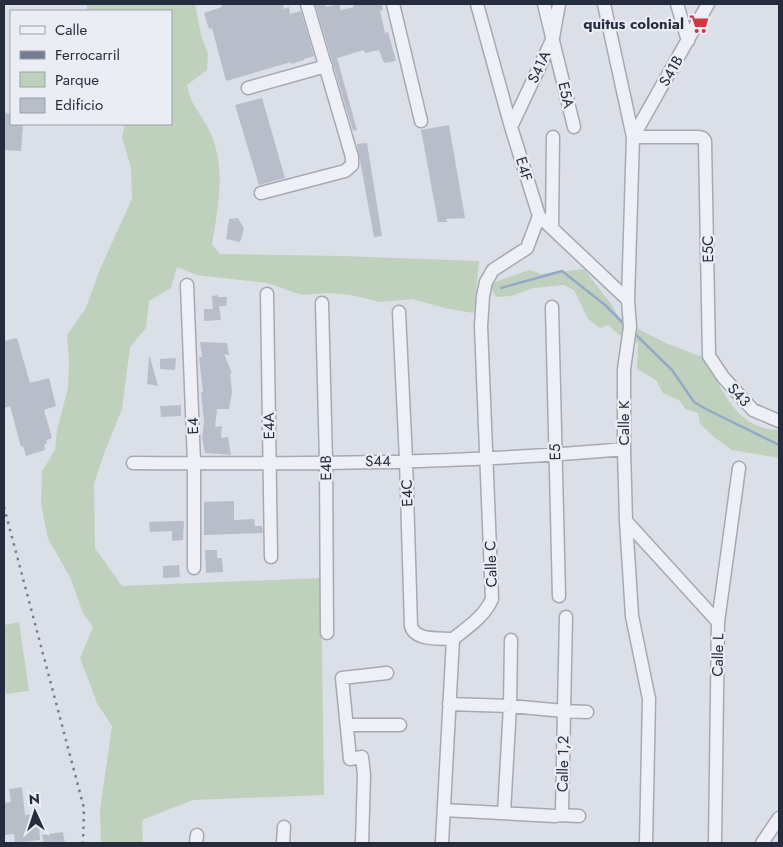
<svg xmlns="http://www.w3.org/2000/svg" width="783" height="847" font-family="Jost,sans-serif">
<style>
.green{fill:#bfd1bc}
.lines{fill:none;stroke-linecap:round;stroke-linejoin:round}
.stream{stroke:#93a9c9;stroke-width:2.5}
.building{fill:#b8bdca}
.minor-casing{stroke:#a4a9b4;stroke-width:15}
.minor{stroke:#eef0f5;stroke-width:12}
.rail{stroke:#747d91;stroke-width:2.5;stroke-dasharray:2.5 5;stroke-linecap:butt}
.labels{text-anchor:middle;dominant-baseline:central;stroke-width:4.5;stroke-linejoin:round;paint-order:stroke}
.poi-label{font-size:15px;font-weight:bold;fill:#252c3d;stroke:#eaeef4;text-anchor:end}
.street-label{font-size:15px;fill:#252c3d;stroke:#eaeef4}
</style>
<rect width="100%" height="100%" fill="#dbdfe7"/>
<path class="green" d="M87,4H195L201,35L208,54L207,70L187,85C190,105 201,113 209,130C227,166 218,207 212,245L220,254L342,256L479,261L474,313L449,309L412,299L380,302L351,295L327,293L302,295L267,283L197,275L177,267L171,288L149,301L146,328L130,347L122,409L105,451L94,484L95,548L122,586L321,578L324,795L193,800L142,820L143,843H101L100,810L112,726L97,703L80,658L93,627L83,613L70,577L48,539L41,504L42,471L55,450L57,430L68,388L69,361L67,335L86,308L100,269L132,199L131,167L122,138L125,124H171V11H87Z
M584,269L612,305L620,320L668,344L705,358C720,385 732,419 764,428C768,430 774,429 779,430V458L732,450L714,437L700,424L698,413L685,409L680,401L663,393L656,380L637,369L638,343L618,334L608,325L600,328L588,319L574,290L564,285L534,288L511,296L496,297L490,287L495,282L529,270L541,274Z
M19,622L29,691L6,694L4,676V625Z"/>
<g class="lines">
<path class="stream" d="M501,288L562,271L605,305L625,325
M633,332L672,370L694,402L706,409L779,445"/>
</g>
<path class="building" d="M222,4H283L284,9L289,7L290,14L301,11L314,56L304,59V60L291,64V62L226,81L212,28L209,29L204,13L222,7Z
M315,4H325L326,7L339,4L341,10L354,7L353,4H365V5L382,4L383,10L380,11L385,33L388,32L396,61L384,63L379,50L365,53L364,50L337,58L357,130L353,131Z
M262,98L285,178L259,185L235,105Z
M4,113L11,114V124H23L21,151L4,150Z
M449,125L465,218L446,219L447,222H438L421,130Z
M367,143L382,236L374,237L357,144Z
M238,218L244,229L240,242L226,239L229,219Z
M218,295V297H227L226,306H219L221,320L204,321V309H213L212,296Z
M17,338L30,383L49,378L56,406L44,410L52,438L46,440L47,444H44L45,450L26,456L23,446L21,447L10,406L4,408V341Z
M200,342L227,343L229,355L224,354L232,373H230L232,392L229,409H217L215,427L222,426L221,438L228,437L231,455L205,453L202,438L204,422L201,392H203L199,357H202Z
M149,357H150L158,386L147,384Z
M176,358L175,370L160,369V359Z
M181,405V416L161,417L160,406Z
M234,501V520L254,519L255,526H262L263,533L204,535V502Z
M173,521H184L183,540L172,541V531L150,532L149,522Z
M205,550H217V558H222L223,572L206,573Z
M179,565L180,577L163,578V566Z
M22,787L25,815L38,814L40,840L15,843L14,834L4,835V803L11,802L9,789Z
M63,832L65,843H44L42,835Z"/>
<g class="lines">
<defs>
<path id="minor" d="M393,4L421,121
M477,4L511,127L539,216L628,300
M544,4L574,127
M604,4L633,137L628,300L630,327L624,369V449L626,521L632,616L649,699L646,843
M677,4L688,41
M248,88L326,66
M511,127L553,38L559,4
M633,137H699L703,138L705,141L709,356L723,377L753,410L779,421
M633,137L708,4
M261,193L345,171L352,165V157L307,4
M552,228L553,137
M187,285L194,463V568
M267,294L271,557
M322,303L326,462L327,633
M552,307L559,596
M399,312L406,460L411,626C415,641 439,638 453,639
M133,463C296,464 461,464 624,449
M626,521L718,622
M566,617L564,711L587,712
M347,725H400
M444,810L555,816L560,815L562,811L564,711L510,706L449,704
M504,813L510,706L511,640
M560,815L579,816
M196,843L197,835
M283,843L284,827
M362,843L364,775L362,757L350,759L342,678L387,673
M442,843L453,639C468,627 484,617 492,599L481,326L483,296L486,282L493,270L527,248L539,216
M715,843L718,622L739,468
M762,843L779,818"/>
</defs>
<use href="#minor" class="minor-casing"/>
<use href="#minor" class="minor"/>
<path class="rail" d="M4,507L84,808L83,843"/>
</g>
<defs>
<symbol id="supermarket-bare" viewBox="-9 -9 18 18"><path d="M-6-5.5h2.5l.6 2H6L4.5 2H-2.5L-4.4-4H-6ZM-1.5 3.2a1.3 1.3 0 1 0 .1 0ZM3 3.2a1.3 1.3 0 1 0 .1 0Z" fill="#d53742" stroke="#eaeef4" stroke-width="2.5" paint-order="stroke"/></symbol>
</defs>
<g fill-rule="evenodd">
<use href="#supermarket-bare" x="685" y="10" width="28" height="28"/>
</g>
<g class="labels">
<g class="poi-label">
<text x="684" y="24">quitus colonial</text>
</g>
<g class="street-label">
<text transform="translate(539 67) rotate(-65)">S41A</text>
<text transform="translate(671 71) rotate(-60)">S41B</text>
<text transform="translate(566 95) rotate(77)">E5A</text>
<text transform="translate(524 169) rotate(73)">E4F</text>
<text transform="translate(708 249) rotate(-91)">E5C</text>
<text transform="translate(739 395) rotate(48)">S43</text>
<text transform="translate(624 423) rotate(-90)">Calle K</text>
<text transform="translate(193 426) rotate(-92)">E4</text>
<text transform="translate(269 426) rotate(-91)">E4A</text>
<text transform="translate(555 452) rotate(-91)">E5</text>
<text transform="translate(378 461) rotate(-1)">S44</text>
<text transform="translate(326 468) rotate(-91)">E4B</text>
<text transform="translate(407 493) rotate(-92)">E4C</text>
<text transform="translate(491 564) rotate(-92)">Calle C</text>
<text transform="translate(718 655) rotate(-89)">Calle L</text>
<text transform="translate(563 764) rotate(-89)">Calle 1,2</text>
</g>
</g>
<rect width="783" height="847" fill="none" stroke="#252c3d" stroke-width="10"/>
<rect x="10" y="10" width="162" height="115" fill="#eaeef4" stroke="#9ba0ab"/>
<rect x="20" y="26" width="25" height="8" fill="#eef0f5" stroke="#9ba0ab"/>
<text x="55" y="35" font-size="15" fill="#252c3d">Calle</text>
<rect x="20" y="51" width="25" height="8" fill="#747d91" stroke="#9ba0ab"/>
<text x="55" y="60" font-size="15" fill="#252c3d">Ferrocarril</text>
<rect x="20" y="72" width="25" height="15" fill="#bfd1bc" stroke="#9ba0ab"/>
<text x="55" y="85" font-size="15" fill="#252c3d">Parque</text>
<rect x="20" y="98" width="25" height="15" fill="#b8bdca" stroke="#9ba0ab"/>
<text x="55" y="110" font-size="15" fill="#252c3d">Edificio</text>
<g transform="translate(35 812) rotate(357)" stroke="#eaeef4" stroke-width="4" paint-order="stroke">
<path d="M0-4L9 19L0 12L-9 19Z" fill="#252c3d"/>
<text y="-8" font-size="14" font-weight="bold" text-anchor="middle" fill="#252c3d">N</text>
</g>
</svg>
